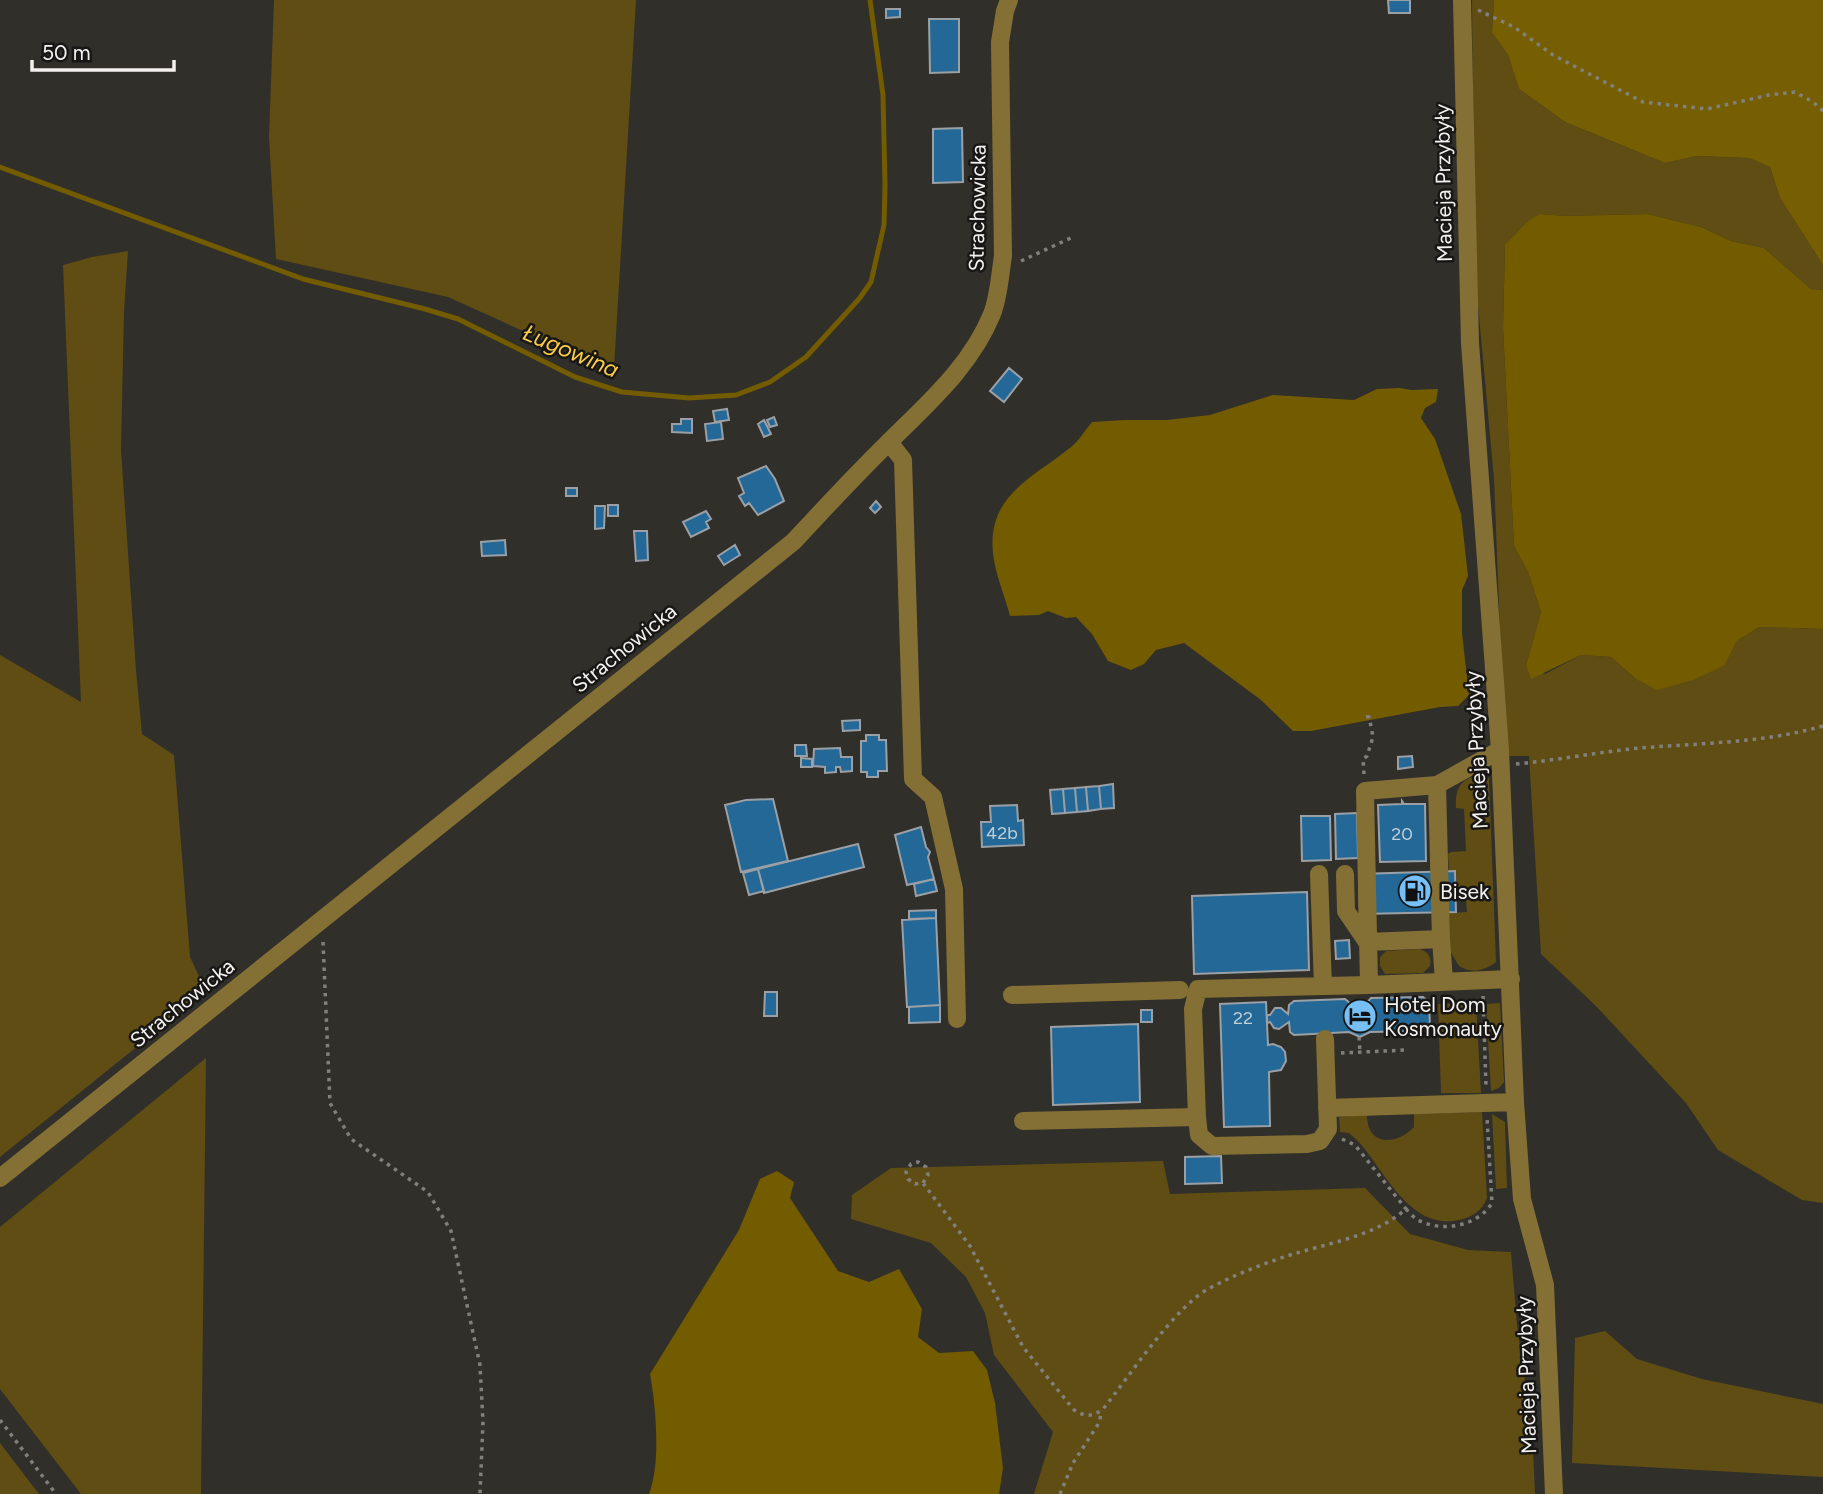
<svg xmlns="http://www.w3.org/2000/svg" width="1823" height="1494" font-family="Figtree,sans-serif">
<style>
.green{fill:#5f4d13}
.forest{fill:#765e02}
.water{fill:#735b00}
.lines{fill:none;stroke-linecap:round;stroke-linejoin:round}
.stream{stroke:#735b00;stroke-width:5}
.building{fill:#236896;stroke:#9aa0a5;stroke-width:2}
.path{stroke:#82807c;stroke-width:3.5;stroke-dasharray:3.5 5;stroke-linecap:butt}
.minor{stroke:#847034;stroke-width:18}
.labels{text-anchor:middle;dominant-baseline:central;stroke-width:5;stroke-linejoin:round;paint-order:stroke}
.number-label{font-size:18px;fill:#bfcfd8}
.street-label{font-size:21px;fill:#f3f1ee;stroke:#181715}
.poi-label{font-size:21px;fill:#f3f1ee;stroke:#181715;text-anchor:start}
.water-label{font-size:23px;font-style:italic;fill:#f9ce45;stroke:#181715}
</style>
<rect width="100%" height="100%" fill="#312f2a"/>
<path class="green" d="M274,0H636L614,368L545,341L448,297L276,259L269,137Z
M1472,0H1494L1492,33L1508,55L1519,89L1565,122L1665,163L1697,156L1749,158L1770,167L1780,198L1823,265V290L1811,289L1764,248L1731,241L1701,227L1648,214L1564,216L1541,214L1505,246L1503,328L1514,546L1528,572L1541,612L1526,665L1545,674L1581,655L1611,657L1636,679L1725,665L1737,641L1759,627L1823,629V1203L1802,1200L1718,1150L1686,1103L1596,1006L1541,954L1529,756H1508L1500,631L1494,479L1474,261Z
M128,251L124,311L121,450L136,670L142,734L174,755L190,957L206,991L0,1157V655L81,702L63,265L92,257Z
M1478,775L1489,778L1496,962C1484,971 1472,974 1459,966L1450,951L1449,913L1467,912L1465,890L1457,889L1456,870H1449L1448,854L1451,852L1466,851L1464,809L1456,808C1455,790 1459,780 1478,775Z
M1419,949C1428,951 1432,957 1430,966L1423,973L1385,974L1380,966V957L1386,951Z
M1500,1003L1504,1082L1499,1088L1491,1091L1486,1004Z
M1438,1004H1476L1481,1093H1441Z
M206,1058L201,1494H81L0,1389V1227Z
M1482,1112L1487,1198C1482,1211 1472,1217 1459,1220C1411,1231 1385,1172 1359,1142L1349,1133L1340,1132L1339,1117L1367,1115C1367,1146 1396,1146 1414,1127V1114Z
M1492,1114L1505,1122L1507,1188L1496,1189Z
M1163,1161L1170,1194L1365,1188L1410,1234L1468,1250L1511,1252L1517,1325L1532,1430L1535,1494H1034L1053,1432L994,1355L985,1313L966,1277L931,1243L851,1219L852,1195L891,1168Z
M1605,1331L1637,1359L1702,1379L1823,1404V1477L1572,1463L1575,1338Z
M0,1443L39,1494H0Z"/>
<path class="forest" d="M1494,0H1823V265L1780,198L1770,167L1749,158L1697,156L1665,163L1565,122L1519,89L1508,55L1492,33Z"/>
<path class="water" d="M1541,214L1564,216L1648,214L1701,227L1731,241L1764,248L1811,289L1823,290V629L1759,627L1737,641L1725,665L1693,680L1657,690L1636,679L1611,657L1581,655L1531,679L1526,665L1541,612L1528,572L1514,546L1503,328L1505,245L1529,220Z
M1400,388L1411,390L1438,389L1436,402L1425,408L1421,418L1435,439L1461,514L1468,576L1462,590V633L1469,695L1458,706L1440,707L1311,731H1293L1261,700L1184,643L1156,650L1144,664L1131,670L1108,661L1092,634L1076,617L1066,618L1048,611L1039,615L1010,616C1005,596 995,574 993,553C987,495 1033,478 1071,447C1079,441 1085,430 1092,422L1124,420H1167L1210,415L1273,395L1354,400L1377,389Z
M777,1171L794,1182L790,1198L838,1271L869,1282L899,1269L922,1309L918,1337L939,1353L973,1351L987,1370L995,1403L1003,1468L999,1494H649C661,1463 656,1407 650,1374L739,1230L760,1179Z"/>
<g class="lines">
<path class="stream" d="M0,167L303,279L425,309L458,319L575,377L622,392L689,398L736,395L770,382L806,357L859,299L871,282L884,225L885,185L883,95L870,0"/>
</g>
<path class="building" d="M1388,0H1410V13H1389Z
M886,9H900V17L886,18Z
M929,19H959V72L930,73Z
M962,128L963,182L933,183V129Z
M1009,368L1022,379L1004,402L990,391Z
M727,409L729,420L715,422L713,411Z
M774,417L777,425L770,427L767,420Z
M681,419H692V433L672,432V424H681Z
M764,420L771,434L764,437L758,424Z
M721,422L723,439L707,441L705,424Z
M766,466L775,479L784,501L758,515L749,503L745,506L739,496L744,493L738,478Z
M566,488H577V496H566Z
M876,501L881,507L875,513L870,508Z
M608,505H618V516H608Z
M595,506H605L604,528L595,529Z
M706,511L711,519L706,522L709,528L691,537L683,522Z
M634,531H647L648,560L636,561Z
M505,540L506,555L482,556L481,542Z
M735,545L740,555L724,565L718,556Z
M860,720V730L843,731L842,721Z
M866,735H879V740H886L887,771H878V777H867V772H861V741H866Z
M795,745H806L807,756H795Z
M840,748L841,757H852V771L841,772L840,767H836V772L825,773V767L813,766L814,749Z
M1412,756L1413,767L1398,769V757Z
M801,758L812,759V767H801Z
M1113,784L1114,808L1101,809L1099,786Z
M1099,786L1101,809L1088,811L1086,787Z
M1086,787L1088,811L1077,812L1075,788Z
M1075,788L1077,812L1065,813L1063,789Z
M1063,789L1065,813L1052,814L1050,790Z
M773,799L788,861L741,872L725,805L746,800Z
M1402,801L1404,804H1425L1426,861L1380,862L1378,805L1402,804Z
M1017,805L1018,821L1023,820L1024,845L982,847L981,822H991L990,806Z
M1357,813L1358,858L1336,859L1335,814Z
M1301,816H1330L1331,860L1302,861Z
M921,827L926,847L930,852L928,857L934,879L907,885L895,835Z
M858,844L864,867L764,893L758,869Z
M758,869L764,891L749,895L743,873Z
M1455,871L1456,912L1360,914L1359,874Z
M934,879L937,891L916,896L914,884Z
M1307,892L1309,970L1194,974L1192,896Z
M936,910V918L909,919V911Z
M936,918L940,1005L907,1007L902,920Z
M1349,940L1350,958L1336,959L1335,941Z
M765,992H777V1016H764Z
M1423,997L1429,1002L1430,1027L1425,1031L1370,1032L1360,1037L1349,1032L1294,1035L1290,1032L1289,1022L1279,1029L1274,1028L1270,1022L1267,1023V1015H1270L1275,1008H1281L1288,1014L1289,1005L1294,1001L1345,999L1351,1004H1366L1371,998Z
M1266,1002L1268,1045L1273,1044L1281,1047L1285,1052L1286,1061L1281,1070L1269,1072L1270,1126L1224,1127L1220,1004Z
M940,1005V1022L909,1023V1007Z
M1141,1010H1152V1022H1141Z
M1138,1024L1140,1102L1053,1105L1051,1027Z
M1221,1156L1222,1183L1185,1184V1157Z"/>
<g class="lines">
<path class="path" d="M1478,10L1514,27L1553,55L1643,102L1707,109L1769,95L1795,92L1813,102L1823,111
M1021,261L1073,237
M1366,717L1374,716
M1516,764C1558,760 1599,752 1640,748C1701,743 1764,743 1823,726
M1364,774L1363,759L1367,756L1373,737L1369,716
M323,942L330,1103L351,1139L428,1192L451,1231L480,1365L483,1422L480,1494
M1483,996L1486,1086
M1359,1037L1360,1052
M1341,1053L1406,1050
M1342,1139L1355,1145L1406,1209
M923,1183L928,1175L926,1167L918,1162L911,1164L906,1172L908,1179L915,1184L923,1183L970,1246L1023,1347L1074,1410C1086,1417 1092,1417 1103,1409C1129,1377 1174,1308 1208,1289C1234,1275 1260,1265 1287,1256C1327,1243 1374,1237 1406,1209C1409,1212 1414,1218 1418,1220C1442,1233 1478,1226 1492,1203L1487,1118
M0,1420L56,1494
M1060,1494L1073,1463L1099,1423L1102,1411"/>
<path class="minor" d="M1462,0L1470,343L1500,750L1515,1102L1522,1199L1545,1285L1554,1494
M889,442L903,460L913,779L933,797L954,889L957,1019
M1500,750L1437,785L1365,791L1369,985L1511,979
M1437,785L1441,939L1444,981
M1319,874L1323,986
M1345,874L1346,911L1367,942L1441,939
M1012,995L1180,990
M1327,1108L1515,1102
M1197,1117L1199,1135L1212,1146L1307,1144L1320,1141L1328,1129L1325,1039
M1023,1121L1197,1117L1193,1009L1198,989L1369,985
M0,1178L793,542C825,508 856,474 889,442C928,403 971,366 992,314C999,296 1000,274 1003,256L1000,42L1005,11L1009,0"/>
</g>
<defs>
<symbol id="fuel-disc" viewBox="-11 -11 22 22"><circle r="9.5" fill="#76c0f7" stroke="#181715"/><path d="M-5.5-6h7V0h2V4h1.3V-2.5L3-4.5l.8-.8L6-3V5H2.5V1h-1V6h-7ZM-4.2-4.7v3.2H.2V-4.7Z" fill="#111"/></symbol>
<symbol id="hotel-disc" viewBox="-11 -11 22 22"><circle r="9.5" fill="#76c0f7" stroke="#181715"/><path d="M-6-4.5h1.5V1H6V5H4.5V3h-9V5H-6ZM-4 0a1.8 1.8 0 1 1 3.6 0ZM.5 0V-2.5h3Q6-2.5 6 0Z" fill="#111"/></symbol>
</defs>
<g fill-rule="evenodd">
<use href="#fuel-disc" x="1396" y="872" width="38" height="38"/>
<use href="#hotel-disc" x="1341" y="997" width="38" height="38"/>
</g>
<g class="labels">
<g class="number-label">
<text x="1002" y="833">42b</text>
<text x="1402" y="834">20</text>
<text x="1243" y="1018">22</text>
</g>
<g class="street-label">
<text transform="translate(1443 183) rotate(-91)">Macieja Przybyły</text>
<text transform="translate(977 208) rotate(-89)">Strachowicka</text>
<text transform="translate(624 648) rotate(-39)">Strachowicka</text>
<text transform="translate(1476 750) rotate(-93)">Macieja Przybyły</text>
<text transform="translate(182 1003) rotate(-39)">Strachowicka</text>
<text transform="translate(1526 1375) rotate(-92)">Macieja Przybyły</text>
</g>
<g class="poi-label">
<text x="1440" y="891">Bisek</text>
<text x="1384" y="1004">Hotel Dom<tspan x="1384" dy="24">Kosmonauty</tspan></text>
</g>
<g class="water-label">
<text transform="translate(571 351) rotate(23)">Ługowina</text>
</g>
</g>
<path d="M32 60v10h142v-10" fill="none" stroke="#f3f1ee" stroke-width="3.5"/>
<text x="42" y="60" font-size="21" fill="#f3f1ee" stroke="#181715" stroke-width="5" paint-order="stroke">50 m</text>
</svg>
